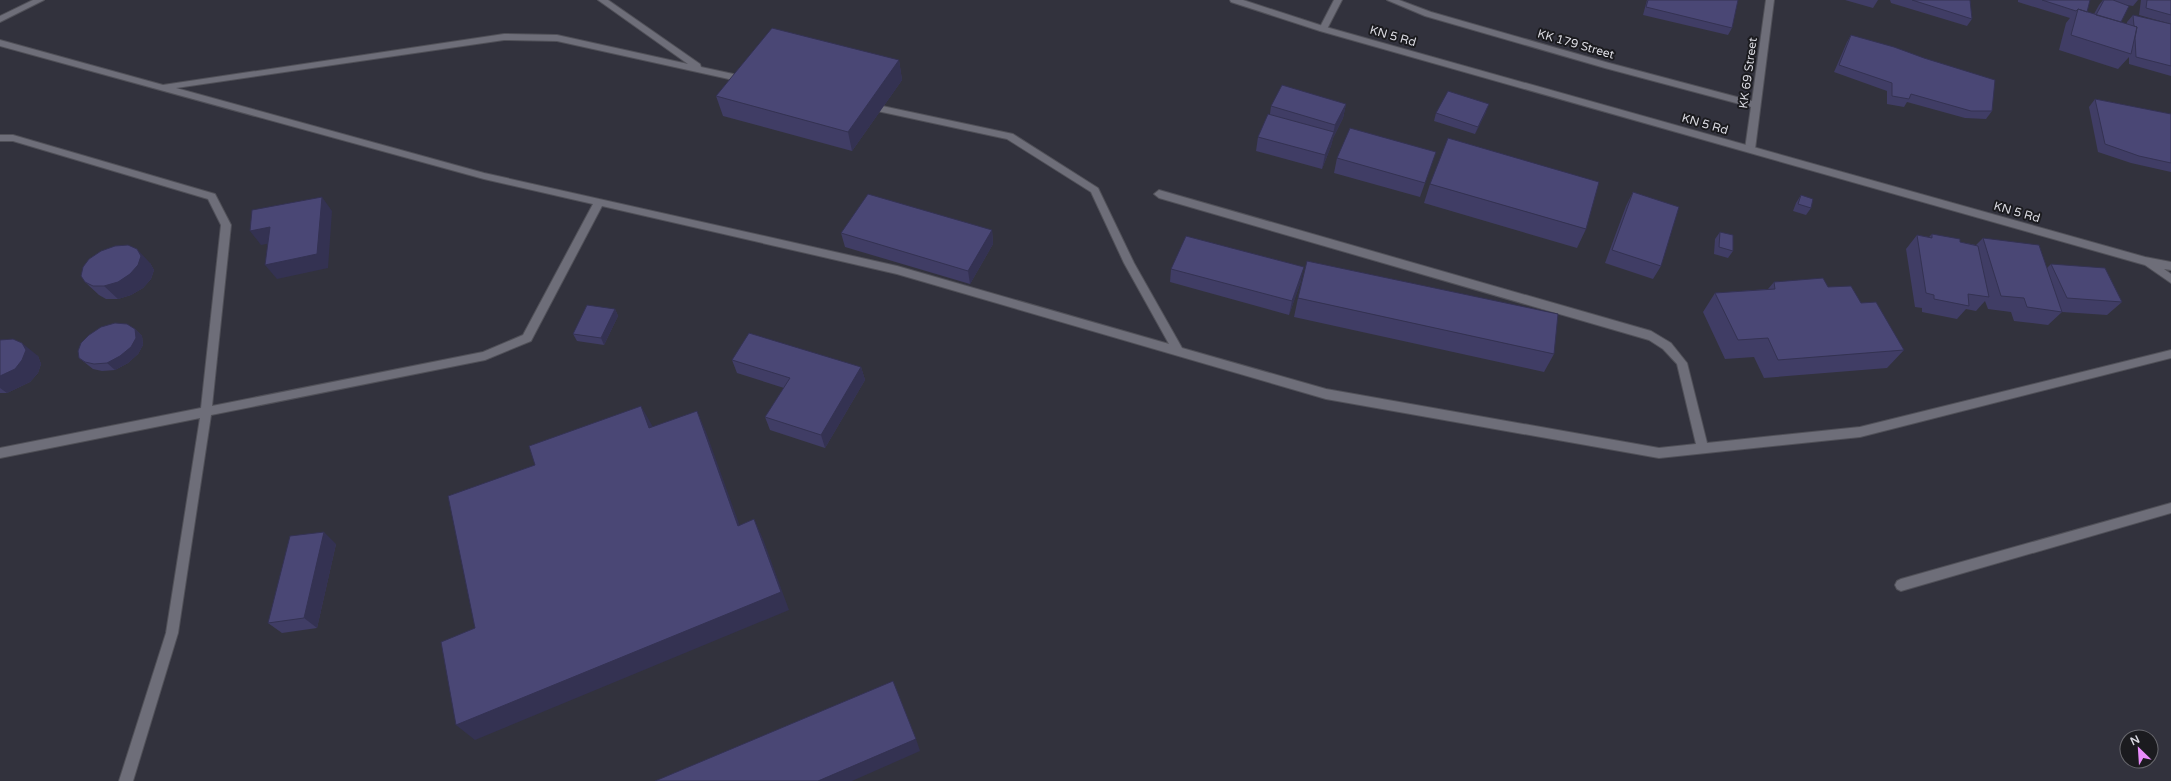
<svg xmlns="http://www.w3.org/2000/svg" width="2171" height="781" font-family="'Varela Round',sans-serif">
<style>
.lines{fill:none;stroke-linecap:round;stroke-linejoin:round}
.service-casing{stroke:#505058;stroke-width:2}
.minor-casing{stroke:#505058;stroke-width:2}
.secondary-casing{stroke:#505058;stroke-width:2}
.service{fill:#6e6e79;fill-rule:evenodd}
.minor{fill:#6e6e79;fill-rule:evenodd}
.secondary{fill:#6e6e79;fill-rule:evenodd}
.wall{fill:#403d65}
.shaded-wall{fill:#343252}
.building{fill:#4a4775;stroke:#343252}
.labels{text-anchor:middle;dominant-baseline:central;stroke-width:4;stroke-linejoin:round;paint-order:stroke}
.street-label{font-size:12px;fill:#dadae1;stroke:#1b1b1f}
</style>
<rect width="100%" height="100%" fill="#32323d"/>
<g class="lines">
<defs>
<path id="service" d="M33,0H44L0,22V16Z
M598,0H608L700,64L701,67L747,77L752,80L747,83L557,41L504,40L176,88L484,173L897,266L1169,344L1124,263L1091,192L1007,139L868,109L863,106L868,103L1013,134L1098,188L1134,263L1182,348L1326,389L1659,448L1696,444L1677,364L1663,349L1649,340L1159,198L1154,194L1159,190L1651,331L1671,343L1687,363L1707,443L1860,427L2171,350V358L1860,437L1659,458L1326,399L897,274L602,206L531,341L485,360L211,415L178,633L133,781H119L166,633L200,418L0,458V448L201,408L221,225L208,199L13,141H0V135H13L215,194L231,225L212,406L483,352L523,335L593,204L484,179L0,46V40L163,85L504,34L557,35L688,64Z
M2171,503V513L1901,591L1897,589L1895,585L1897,581L1901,579Z"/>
<path id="minor" d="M1334,0H1342L1326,31H1320L1319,29Z
M1387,0H1399L1431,12L1609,63L1752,101L1766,0H1774L1755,149L1750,152L1745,149L1751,107L1605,68L1425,16Z"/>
<path id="secondary" d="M1230,0H1243L1326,27L2145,257L2171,262V270L2164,269L2171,274V283L2145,265L1320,31L1231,2Z"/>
</defs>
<use href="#service" class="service-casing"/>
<use href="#minor" class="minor-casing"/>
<use href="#secondary" class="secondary-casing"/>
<use href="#service" class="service"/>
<use href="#minor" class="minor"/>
<use href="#secondary" class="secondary"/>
</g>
<path class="wall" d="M1647,0H1738L1732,28L1728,35L1643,15Z
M1845,0H1878L1873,8Z
M1890,0H1970L1972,19L1967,26L1891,3Z
M2018,0H2090L2087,12L2094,14L2099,5L2103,0H2138L2133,6L2127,5L2121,22L2127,24V22L2133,15L2171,24L2139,15L2141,0H2171V76L2129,64V57L2118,69L2059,50L2066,23L2070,18L2018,2Z
M1851,35L1992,111L1986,119L1965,118L1907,102L1904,107L1887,104V91L1834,72L1847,42Z
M899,60L902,80L852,151L723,116L716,96Z
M2095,99L2171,114V172L2131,163L2098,152L2089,107Z
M1346,104L1343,118L1333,138L1331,146L1322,169L1256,151L1258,137L1270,114L1271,106Z
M1486,112L1475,134L1434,121L1436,113Z
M1337,158L1431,166L1420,197L1334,173Z
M1430,184L1586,229L1577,248L1424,203Z
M1633,192L1661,266L1653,279L1605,263L1626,206Z
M1801,195L1811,208L1806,215L1793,211L1796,203Z
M992,230L993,244L970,284L845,247L841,233Z
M1720,232L1733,251L1728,258L1714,254L1715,239Z
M1932,234L1960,242L1976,245L1983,238L2047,268L2051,264L2122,302L2107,315L2062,312L2048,325L2014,321L2011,312L1988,309L1985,301L1976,311L1966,309L1957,319L1922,312V308L1915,307L1906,249L1917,235L1929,237Z
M150,263L154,270L151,279L143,288L131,295L118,299H106L99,295L85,282Z
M1171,269L1301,281L1289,315L1170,282Z
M1774,282L1828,287L1861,303L1904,350L1887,368L1764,378L1754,357L1725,359L1703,312L1715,293L1768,289Z
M1298,298L1554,354L1544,372L1294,317Z
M615,309L618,316L604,345L577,341L573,334Z
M135,329L142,336L143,345L138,354L128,363L115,370L102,371L93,369L79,358Z
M0,340L38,356L41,364L38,373L30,382L7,393H0Z
M732,360L861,367L865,380L825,448L770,430L765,417L784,388L737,373Z
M336,544L317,628L282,633L268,623Z"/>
<path class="shaded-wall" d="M899,60L902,80L852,151L848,132Z
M1346,104L1343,118L1333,138L1331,146L1322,169L1325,155L1333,134L1335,125Z
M1489,104L1486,112L1475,134L1478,127Z
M322,197L332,211L328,268L277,279L265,265Z
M270,227L281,241L261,245L250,231Z
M992,230L993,244L970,284L968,271Z
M137,249L150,263L154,270L151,279L143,288L131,295L118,299L104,286Z
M1304,267L1301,281L1289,315L1292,301Z
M615,309L618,316L604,345L601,338Z
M135,329L142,336L143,345L138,354L128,363L115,370L107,363Z
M22,343L38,356L41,364L38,373L30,382L7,393L0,388V376Z
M861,367L865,380L825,448L821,435Z
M641,406L653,427L649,428Z
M697,411L706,432L747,546L738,526Z
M754,519L763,539L789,610L475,740L456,725Z
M324,532L336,544L317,628L304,618Z
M916,739L920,751L852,781H818Z"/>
<path class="building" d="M1648,0H1738L1732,28L1646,7Z
M1912,0H1970L1972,19Z
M2042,0H2090L2087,12L2078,9L2076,11Z
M2104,0H2113L2129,6L2121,22L2096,15Z
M2147,0H2171V15L2146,8Z
M2078,9L2137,27L2131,54L2071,35Z
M2133,15L2171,24V66L2136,57L2135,38L2137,27L2134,26Z
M772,28L899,60L848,132L716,96Z
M1851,35L1894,47L1924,58L1995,80L1992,111H1971L1911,94L1909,99L1892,96V83L1839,65Z
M1282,85L1346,104L1335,125L1271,106Z
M1448,91L1489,104L1478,127L1436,113Z
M2095,99L2171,114V163L2139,156L2105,144Z
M1268,114L1334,132L1325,155L1258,137Z
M1350,128L1436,152L1425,183L1337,158Z
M1448,138L1599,182L1586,229L1430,184Z
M1633,192L1679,207L1661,266L1612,250Z
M868,194L992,230L968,271L841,233Z
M1801,195L1813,199L1811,208L1798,204Z
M322,197L317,254L265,265L270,227L250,231L252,210Z
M1720,232L1733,235V251L1719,247Z
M1932,234L1960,239V242L1978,246L1989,297L1968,294L1969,306L1934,299V295L1926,293L1917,235L1932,238Z
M1186,236L1304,267L1292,301L1171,269Z
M1983,238L2039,245L2062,312L2027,307L2024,298L2001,296Z
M128,245L137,249L141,256L138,265L130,274L118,282L104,286H93L85,282L81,276L83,267L89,259L101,251L115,246Z
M1307,261L1558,314L1554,354L1298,298Z
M2051,264L2105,268L2122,302L2067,298Z
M1823,278L1828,287L1851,286L1861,303L1876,302L1904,350L1778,360L1768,338L1738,340L1715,293L1775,289L1774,282Z
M587,305L615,309L601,338L573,334Z
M115,323L127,324L135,329L136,338L131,347L120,356L107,363L94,364L85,362L79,358L78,351L81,343L89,335L101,327Z
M749,333L861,367L821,435L765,417L790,378L732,360Z
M13,339L22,343L26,350L22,360L15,369L0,376V340Z
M641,406L649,428L697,411L738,526L754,519L781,592L456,725L441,642L475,628L448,496L535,465L529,446Z
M324,532L304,618L268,623L290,536Z
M893,681L916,739L818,781H655Z"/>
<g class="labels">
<g class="street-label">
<text transform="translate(1393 36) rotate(16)">KN 5 Rd</text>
<text transform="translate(1576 44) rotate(16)">KK 179 Street</text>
<text transform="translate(1748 73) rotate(-82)">KK 69 Street</text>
<text transform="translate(1705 124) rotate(16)">KN 5 Rd</text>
<text transform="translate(2017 212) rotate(16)">KN 5 Rd</text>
</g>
</g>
<g transform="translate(2139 749) rotate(335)"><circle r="19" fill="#1b1b1f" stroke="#67676d"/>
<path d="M0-3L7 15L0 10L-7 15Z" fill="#ea8dfc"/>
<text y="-6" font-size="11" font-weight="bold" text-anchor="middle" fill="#dadae1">N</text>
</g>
</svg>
